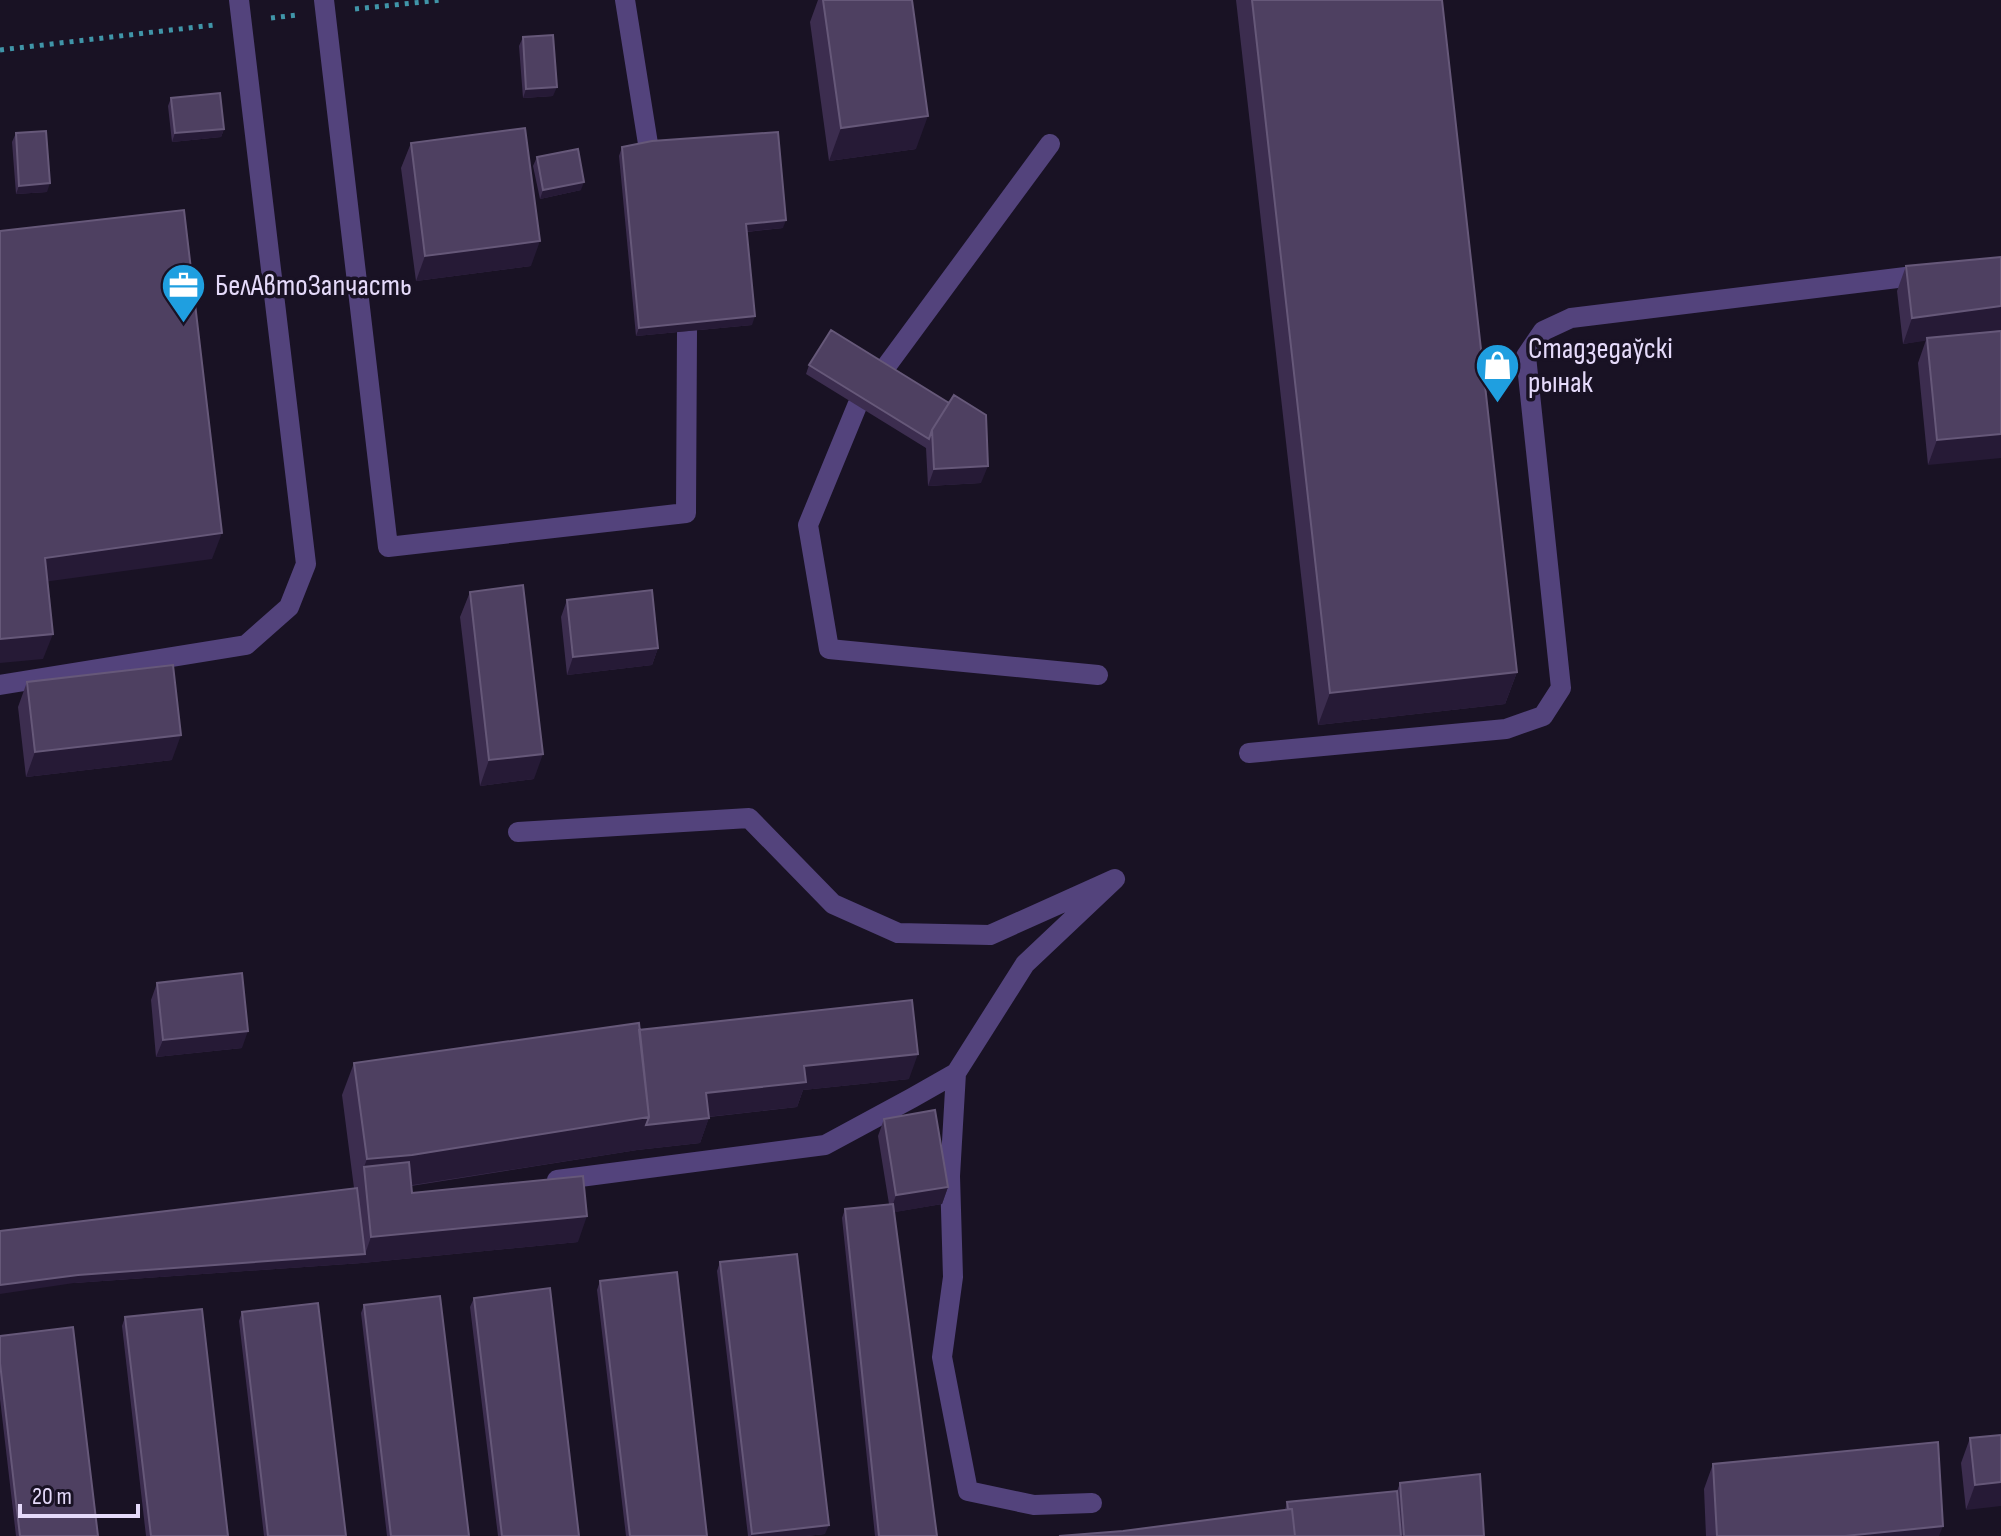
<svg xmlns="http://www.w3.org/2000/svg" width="2001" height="1536" font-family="'Sofia Sans Condensed',sans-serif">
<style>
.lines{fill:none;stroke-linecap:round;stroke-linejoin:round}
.path{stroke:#4095a8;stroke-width:5;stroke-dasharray:4 6;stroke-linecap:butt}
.minor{stroke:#53437c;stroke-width:20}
.wall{fill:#3c2d4f}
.shaded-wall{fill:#261a36}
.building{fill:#4e4061;stroke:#665879;stroke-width:2}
.labels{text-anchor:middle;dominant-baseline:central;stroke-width:7;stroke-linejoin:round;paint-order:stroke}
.poi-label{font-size:30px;fill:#e5dafa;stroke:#191224;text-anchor:start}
</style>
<rect width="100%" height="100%" fill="#191224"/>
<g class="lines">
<path class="path" d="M355,9L442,0
M271,18L297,15
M0,50L214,25"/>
<path class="minor" d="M324,0L388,547L686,513L687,331
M625,0L649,150
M1050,144L857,406L808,525L829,649L1098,675
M0,685L246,645L289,607L306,564L239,0
M1249,753L1506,729L1543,716L1561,688L1526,356L1543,331L1571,318L1930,274
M518,832L749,818L833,904L898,933L990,935L1115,879L1025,964L956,1073L912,1098L825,1145L557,1180
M956,1073L950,1176L953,1277L942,1357L968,1491L1034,1505L1092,1503"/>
</g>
<path class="wall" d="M818,0H912L916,149L829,161L810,22Z
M1236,0H1442L1517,672L1505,704L1318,725Z
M523,37L553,96L523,98L519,46Z
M171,98L224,129L221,137L172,142L168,106Z
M16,133L47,192L16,194L12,142Z
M411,143L531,266L416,281L401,168Z
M622,147L783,228L747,232L752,325L636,336L619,156Z
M537,157L581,190L540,199L533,166Z
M1906,266L2001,330L1928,465L1918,363L1926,340L1903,344L1897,291Z
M831,330L981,483L928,486L926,448L806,374L809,365Z
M470,592L534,779L480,786L460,617Z
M567,600L658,648L652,665L567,675L561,617Z
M27,682L172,760L26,777L18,707Z
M157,983L242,1048L156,1057L151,1000Z
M639,1030L909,1079L803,1090L797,1107L709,1117L700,1143L637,1150L411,1186L412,1193L578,1242L362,1263L74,1283L354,1188L342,1095L354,1063Z
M884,1119L948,1187L942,1204L894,1212L937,1536H875L842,1218L845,1209L889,1204L878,1136Z
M720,1262L825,1534L806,1536H748L717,1271Z
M600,1281L707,1536H626L597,1290Z
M474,1298L579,1536H498L470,1307Z
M364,1305L469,1536H387L361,1313Z
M242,1312L346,1536H264L239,1321Z
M125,1317L228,1536H146L122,1326Z
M0,1336L98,1536H16L0,1399Z
M2001,1435L1966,1510L1961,1463L1970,1438Z
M1713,1464L1939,1536H1706L1704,1489Z
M1400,1483L1484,1536H1059L1123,1531L1285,1510L1287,1502L1397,1491Z"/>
<path class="shaded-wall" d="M557,87L553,96L523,98L526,89Z
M928,116L916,149L829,161L841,128Z
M224,129L221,137L172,142L175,133Z
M584,182L581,190L540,199L543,190Z
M50,183L47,192L16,194L19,186Z
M786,220L783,228L743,232L746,224Z
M540,241L531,266L416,281L425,256Z
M2001,306V330L1903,344L1912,318Z
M755,316L752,325L636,336L639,328Z
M2001,434V458L1928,465L1937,440Z
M988,466L981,483L928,486L934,469Z
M222,533L212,559L36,583L45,558Z
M53,634L43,659L0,663V639Z
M658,648L652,665L567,675L573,657Z
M1517,672L1505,704L1318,725L1330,693Z
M181,735L172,760L26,777L35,752Z
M543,754L534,779L480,786L489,760Z
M248,1031L242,1048L156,1057L163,1040Z
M918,1054L909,1079L803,1090L797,1107L697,1118L706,1093L804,1066Z
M649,1117L637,1150L400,1187L364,1167L367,1159Z
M709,1118L700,1143L637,1150L646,1125Z
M948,1187L942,1204L890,1213L896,1195Z
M587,1216L578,1242L362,1263L371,1237Z
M365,1254L362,1263L74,1283L0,1294V1285L78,1275Z
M2001,1482V1506L1966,1510L1975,1485Z
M829,1525L825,1534L806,1536H751L752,1534Z
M1943,1526L1939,1536H1845Z"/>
<path class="building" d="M823,0H912L928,116L841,128Z
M1252,0H1442L1517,672L1330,693Z
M553,35L557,87L526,89L523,37Z
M220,93L224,129L175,133L171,98Z
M525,128L540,241L425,256L411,143Z
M46,131L50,183L19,186L16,133Z
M778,132L786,220L746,224L755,316L639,328L622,147L652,141Z
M578,149L584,182L543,190L537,157Z
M184,210L222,533L45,558L53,634L0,639V231Z
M2001,257V306L1912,318L1906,266Z
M831,330L949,403L932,430L929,439L809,365Z
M2001,331V434L1937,440L1927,338Z
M954,395L986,415L988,466L934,469L932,430Z
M523,585L543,754L489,760L470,592Z
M652,590L658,648L573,657L567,600Z
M173,665L181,735L35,752L27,682Z
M242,973L248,1031L163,1040L157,983Z
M912,1000L918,1054L804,1066L806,1082L706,1093L709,1118L646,1125L649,1117L639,1030Z
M639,1023L649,1117L412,1155L367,1159L354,1063Z
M935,1110L948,1187L896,1195L884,1119Z
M409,1162L412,1193L583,1176L587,1216L371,1237L364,1167Z
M357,1188L365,1254L78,1275L0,1285V1231Z
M893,1204L937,1536H879L845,1209Z
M797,1254L829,1525L752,1534L720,1262Z
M677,1272L707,1536H630L600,1281Z
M550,1288L579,1536H502L474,1298Z
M440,1296L469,1536H391L364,1305Z
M318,1303L346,1536H268L242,1312Z
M202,1309L228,1536H151L125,1317Z
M73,1327L98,1536H20L0,1363V1336Z
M2001,1435V1482L1975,1485L1970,1438Z
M1938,1442L1943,1526L1845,1536H1717L1713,1464Z
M1480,1474L1484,1536H1404L1400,1483Z
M1397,1491L1401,1536H1295L1292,1509H1288L1287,1502Z
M1292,1509L1295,1536H1059L1123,1531Z"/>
<defs>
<symbol id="office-pin" viewBox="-11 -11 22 30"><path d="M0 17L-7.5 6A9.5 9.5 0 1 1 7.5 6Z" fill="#1f9fe0" stroke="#191224"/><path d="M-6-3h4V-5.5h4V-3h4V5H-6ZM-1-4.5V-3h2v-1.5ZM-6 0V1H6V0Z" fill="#fff"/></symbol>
<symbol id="shop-pin" viewBox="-11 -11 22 30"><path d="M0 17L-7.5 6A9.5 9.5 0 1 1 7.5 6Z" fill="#1f9fe0" stroke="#191224"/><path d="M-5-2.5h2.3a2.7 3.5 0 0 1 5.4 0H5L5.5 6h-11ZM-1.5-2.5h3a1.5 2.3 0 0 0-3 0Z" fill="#fff"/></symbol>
</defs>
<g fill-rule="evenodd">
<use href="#office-pin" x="158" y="260" width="51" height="69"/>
<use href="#shop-pin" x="1472" y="340" width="51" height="69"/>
</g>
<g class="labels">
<g class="poi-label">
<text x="215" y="286">БелАвтоЗапчасть</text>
<text x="1528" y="349">Стадзедаўскі<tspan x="1528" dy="34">рынак</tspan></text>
</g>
</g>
<path d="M20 1504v12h118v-12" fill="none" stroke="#e5dafa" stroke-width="4"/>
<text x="32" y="1504" font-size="24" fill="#e5dafa" stroke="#191224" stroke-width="6" paint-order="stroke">20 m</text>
</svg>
